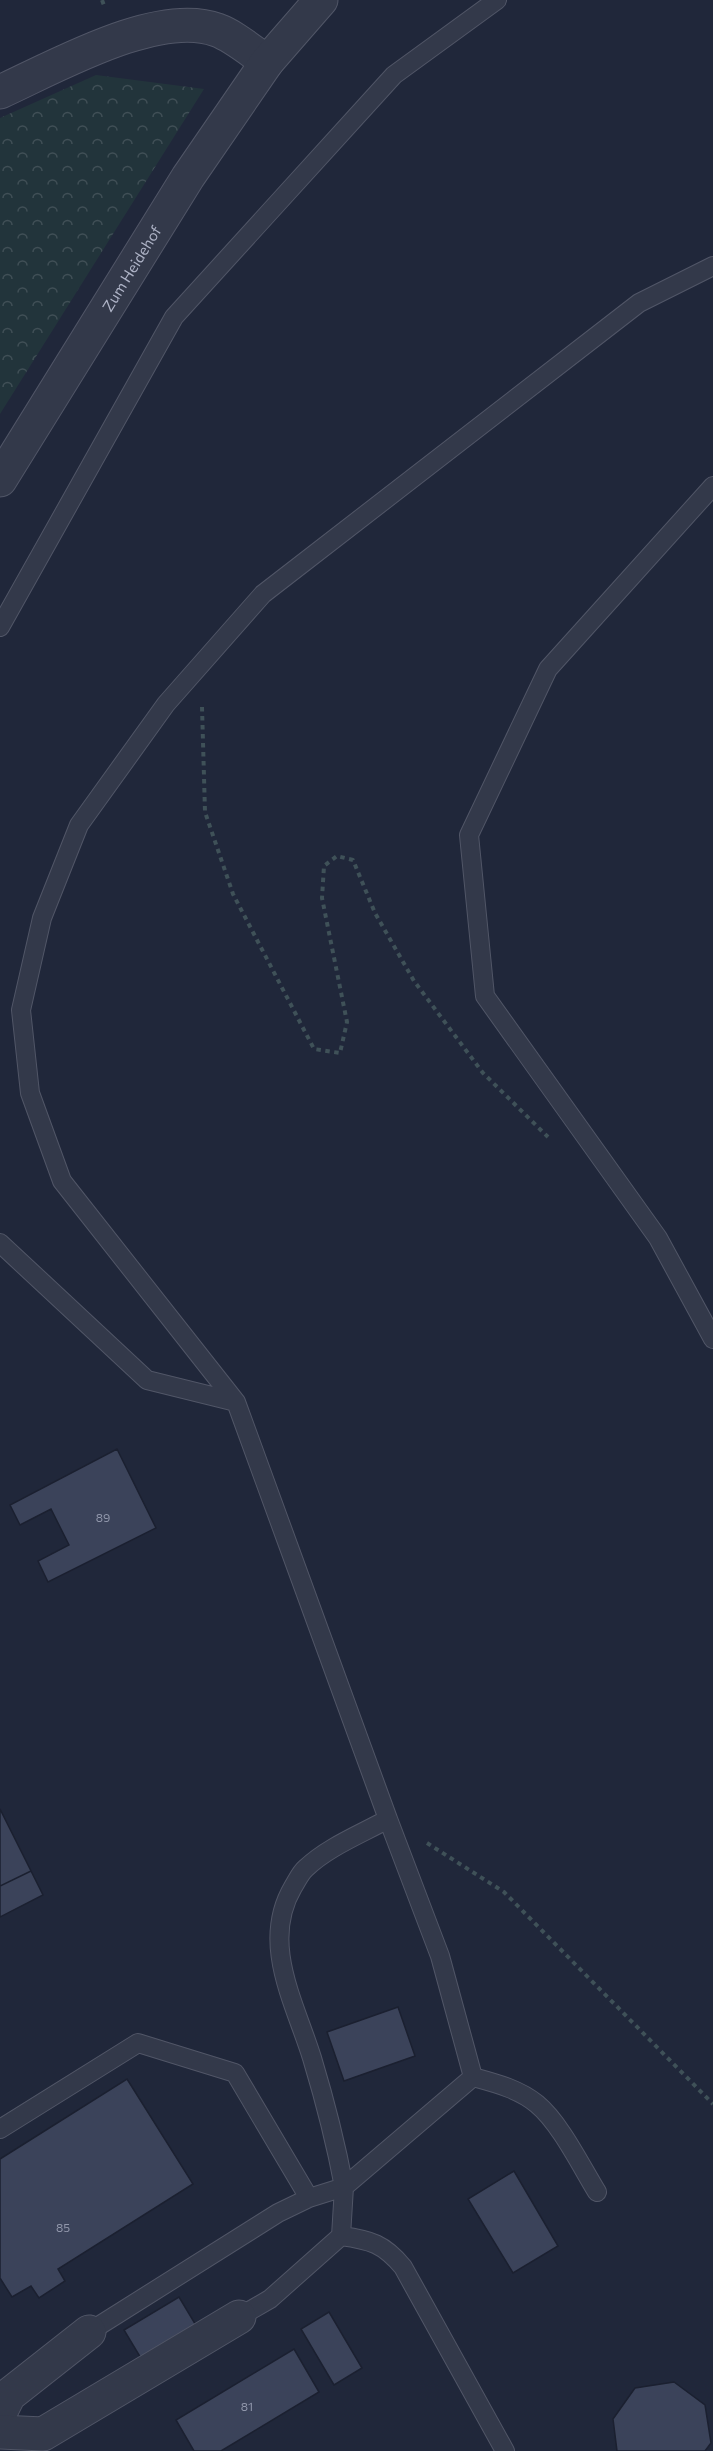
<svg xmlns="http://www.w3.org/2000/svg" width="713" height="2451" font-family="Commissioner,sans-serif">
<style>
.forest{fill:url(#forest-crowns)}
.building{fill:#3b435a;stroke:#1b2030;stroke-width:1.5}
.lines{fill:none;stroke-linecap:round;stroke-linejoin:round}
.service-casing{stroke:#515667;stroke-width:20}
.minor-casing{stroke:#515667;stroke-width:35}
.path{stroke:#3f5158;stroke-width:4;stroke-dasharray:4.5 4.5;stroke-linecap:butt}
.service{stroke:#33394a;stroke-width:18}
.minor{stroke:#33394a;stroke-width:33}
.labels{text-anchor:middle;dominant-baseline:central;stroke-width:5;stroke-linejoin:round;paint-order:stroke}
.number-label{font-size:12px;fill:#9197ab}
.street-label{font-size:15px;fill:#aeb3c6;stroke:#191e2e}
</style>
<defs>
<pattern id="forest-crowns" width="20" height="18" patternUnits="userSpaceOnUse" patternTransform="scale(1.5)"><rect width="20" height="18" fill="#22343b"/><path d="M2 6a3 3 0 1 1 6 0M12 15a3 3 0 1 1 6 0" fill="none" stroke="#404f56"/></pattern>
</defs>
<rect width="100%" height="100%" fill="#20273a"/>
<path class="forest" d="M96,75L204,89L0,414V118Z"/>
<path class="building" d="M117,1449L156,1528L48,1582L38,1561L69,1545L51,1509L20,1525L10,1505Z
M0,1809L31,1871L0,1886Z
M31,1871L43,1895L0,1917V1886Z
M398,2007L415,2056L344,2081L327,2032Z
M127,2079L193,2184L58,2269L65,2281L39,2298L31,2286L12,2297L0,2278V2159Z
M514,2171L558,2246L513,2273L468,2199Z
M179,2297L197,2327L142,2360L124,2330Z
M329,2312L362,2368L334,2385L301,2329Z
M294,2349L319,2392L221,2451H194L176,2420Z
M674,2382L705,2405L711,2443L705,2451H617L613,2419L635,2388Z"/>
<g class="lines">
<defs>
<path id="service" d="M713,486L548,669L469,835L485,996L658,1238L713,1339
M0,627L174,317L394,75L497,0
M0,1243L147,1380L236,1402
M388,1819L440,1956L473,2077L344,2187C336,2144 325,2101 312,2058C295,2003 260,1943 293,1887C297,1881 300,1873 306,1868C328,1847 361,1834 388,1819L236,1402L62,1181L30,1093L21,1010L42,918L79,825L166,704L263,594L639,303L713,266
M473,2077C495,2083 519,2089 537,2104C560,2123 581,2166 597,2192
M0,2129L138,2043L235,2073L309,2198
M341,2236C371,2240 384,2244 403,2267L505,2451
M89,2332L278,2213L309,2198L344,2187L341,2236L270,2299L239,2317"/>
<g id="minor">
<path d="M0,92C55,67 158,8 217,30C234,36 251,51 267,62"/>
<path id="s1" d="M0,480L188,177L267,62L321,0"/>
<path d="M0,2413L9,2395L89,2332"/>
<path d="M0,2432L43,2434L239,2317"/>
</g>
</defs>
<use href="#service" class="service-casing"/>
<use href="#minor" class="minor-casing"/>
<path class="path" d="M102,0L105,8
M202,707L205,812L233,894L314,1049L340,1053L347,1022L322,898L324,866L337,856L353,860L375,913L414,981L483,1073L548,1137
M427,1843L504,1892L713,2104"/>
<use href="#service" class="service"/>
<use href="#minor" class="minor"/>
</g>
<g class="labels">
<g class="number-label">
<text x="103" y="1517">89</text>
<text x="63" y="2227">85</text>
<text x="247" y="2406">81</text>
</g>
<g class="street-label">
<text stroke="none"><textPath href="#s1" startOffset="249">Zum Heidehof</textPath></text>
</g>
</g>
</svg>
